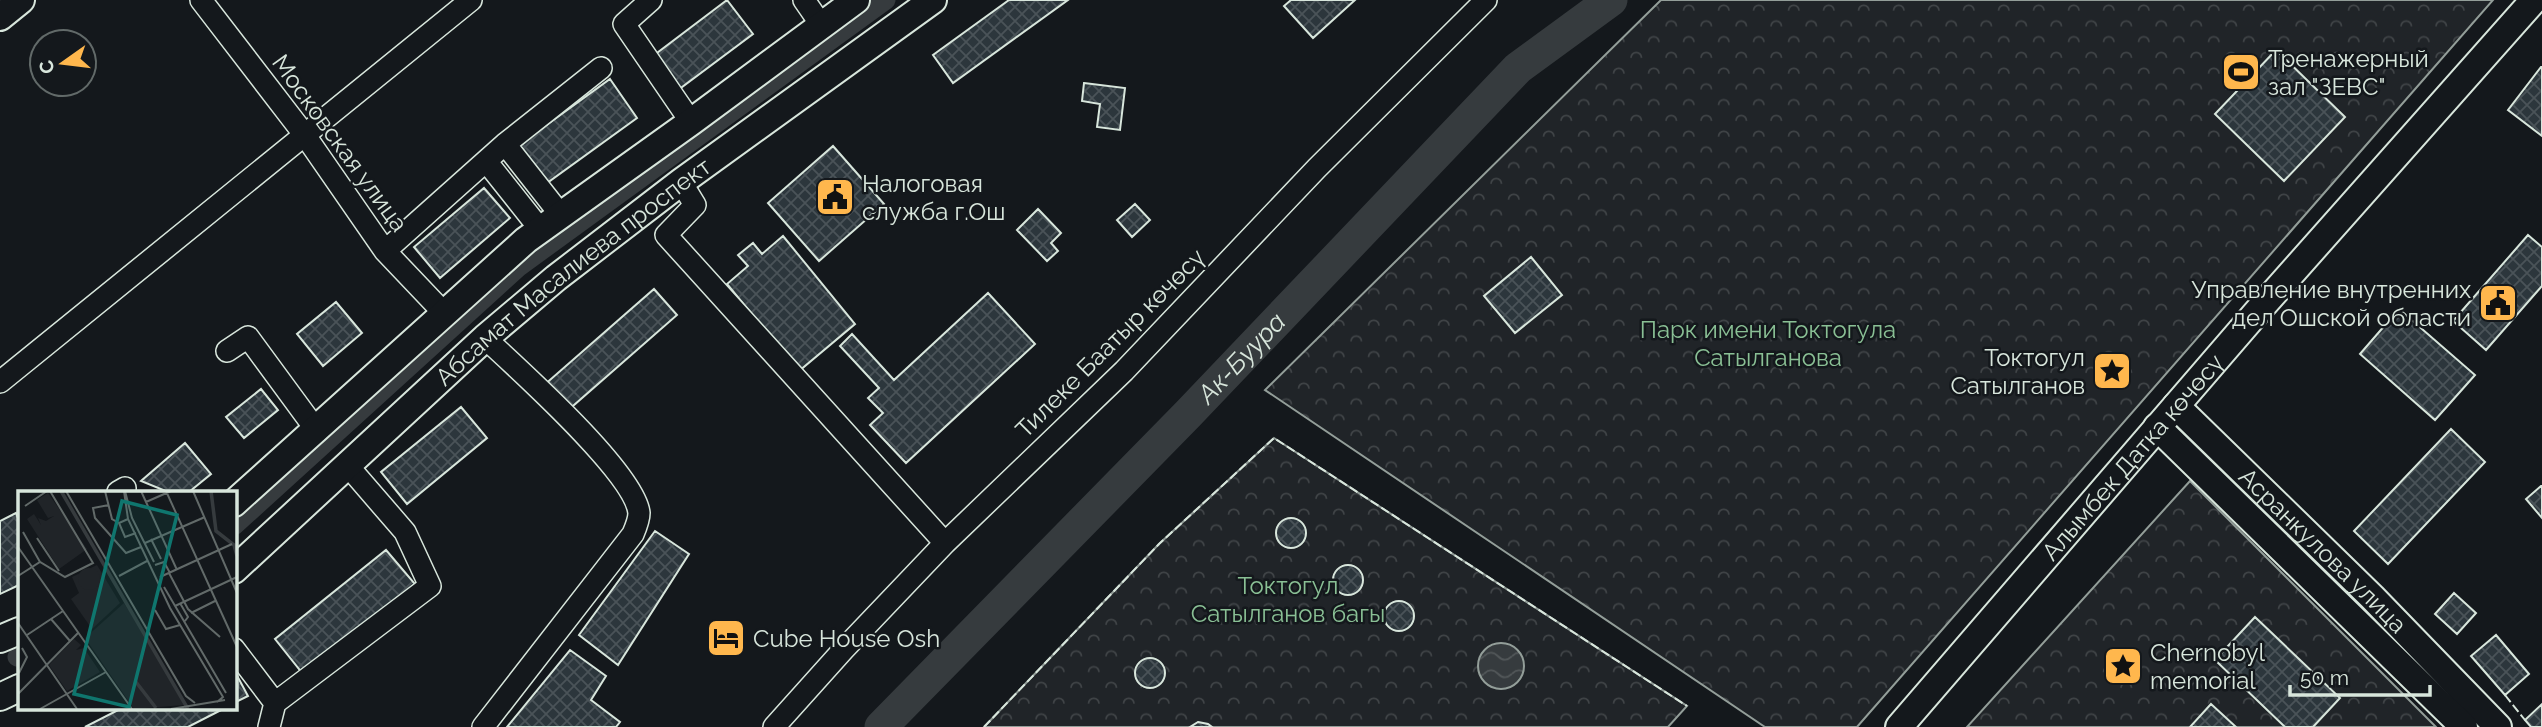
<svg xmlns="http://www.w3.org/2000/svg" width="2542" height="727" font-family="Raleway,sans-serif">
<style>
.forest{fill:url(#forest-crowns);stroke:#939e99;stroke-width:2}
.water{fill:url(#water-waves);stroke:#939e99;stroke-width:2}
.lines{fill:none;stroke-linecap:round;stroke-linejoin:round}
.canal{stroke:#363b3e;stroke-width:19}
.river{stroke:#363b3e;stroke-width:33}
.building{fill:url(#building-cross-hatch);stroke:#d8e6dc;stroke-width:2}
.minor-casing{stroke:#d8e6dc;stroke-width:24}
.major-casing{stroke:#d8e6dc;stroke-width:30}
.minor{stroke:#14181c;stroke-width:21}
.major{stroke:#14181c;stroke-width:26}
.fence{stroke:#d8e6dc;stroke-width:2;stroke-dasharray:9 3.5;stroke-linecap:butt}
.labels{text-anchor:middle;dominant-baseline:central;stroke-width:5;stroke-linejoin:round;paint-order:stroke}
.poi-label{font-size:24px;fill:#d8e6dc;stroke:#14181c;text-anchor:start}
.street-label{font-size:24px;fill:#d8e6dc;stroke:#14181c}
.park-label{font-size:24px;fill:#8ac095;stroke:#14181c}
.water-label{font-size:26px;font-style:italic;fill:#d8e6dc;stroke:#14181c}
.inset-river{fill:none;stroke:#363b3e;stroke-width:3.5}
.inset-road{fill:none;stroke:#626a69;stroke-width:2}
.view{fill:#0f766e;fill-opacity:0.15;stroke:#0f766e;stroke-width:3.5}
.inset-edge{fill:none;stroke:#d8e6dc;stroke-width:3.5}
</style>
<defs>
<pattern id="forest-crowns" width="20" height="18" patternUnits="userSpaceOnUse" patternTransform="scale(1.75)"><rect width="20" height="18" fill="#202428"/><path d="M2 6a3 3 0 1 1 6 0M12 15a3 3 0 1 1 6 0" fill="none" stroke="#404447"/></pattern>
<pattern id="water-waves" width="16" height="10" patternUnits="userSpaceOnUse" patternTransform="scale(1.75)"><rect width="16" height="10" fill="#363b3e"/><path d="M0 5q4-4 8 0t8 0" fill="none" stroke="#525759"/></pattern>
<pattern id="building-cross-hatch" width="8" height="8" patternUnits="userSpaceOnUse" patternTransform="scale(1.75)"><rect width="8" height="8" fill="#2c363c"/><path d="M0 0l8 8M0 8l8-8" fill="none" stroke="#4a5358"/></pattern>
</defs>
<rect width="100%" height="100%" fill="#14181c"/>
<path class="forest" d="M1661,0H2493L1857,727H1765L1265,390Z
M1274,438L1687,706L1668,727H984L1159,544Z
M2190,481L2436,727H1967Z"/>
<path class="water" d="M1478 666a23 23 0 1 1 46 0a23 23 0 1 1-46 0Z"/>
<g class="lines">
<path class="canal" d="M234,526L519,267L886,0
M17,657L19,656"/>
<path class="river" id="s1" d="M881,727L1188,414L1518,68L1611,0"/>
</g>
<path class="building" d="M727,0L753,34L678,90L653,56Z
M1009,0H1068L953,83L933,55Z
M1291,0H1355L1313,38L1284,6Z
M2276,50L2345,117L2284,181L2215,114Z
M2541,67H2542V136L2508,110Z
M610,79L637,118L547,183L519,145Z
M1084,83L1125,88L1120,130L1097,127L1100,104L1082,101Z
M833,146L884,204L819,261L768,203Z
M484,188L510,218L440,278L414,247Z
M1135,204L1150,220L1132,237L1117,220Z
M1038,209L1061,233L1051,243L1058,251L1047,261L1017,230Z
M2528,235L2542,247V286L2486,350L2453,321Z
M783,236L855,324L799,371L727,284L748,266L738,255L753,243L762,254Z
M1531,257L1562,295L1515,333L1484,296Z
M654,289L677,315L566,412L543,386Z
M988,293L1035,344L906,463L870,425L883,413L868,398L879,388L840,346L852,334L894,380Z
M336,302L362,333L323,366L297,334Z
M2399,309L2475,375L2435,420L2360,354Z
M261,389L278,410L244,438L226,417Z
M461,407L487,438L407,504L381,472Z
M2451,429L2485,462L2388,564L2354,531Z
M185,443L211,474L189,492H168L141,481Z
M2541,486H2542V518L2526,499Z
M16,513L19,521V585L0,594V521Z
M1276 533a15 15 0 1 1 30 0a15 15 0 1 1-30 0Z
M655,531L689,554L618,665L579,635Z
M386,550L415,584L303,674L275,639Z
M1333 580a15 15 0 1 1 30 0a15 15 0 1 1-30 0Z
M2454,593L2476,613L2457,634L2435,614Z
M1384 616a15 15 0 1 1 30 0a15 15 0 1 1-30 0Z
M2255,617L2340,698L2313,727H2285L2215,660Z
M2496,635L2529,674L2505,695L2471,656Z
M570,650L606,676L591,700L620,722L616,727H507Z
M1135 673a15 15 0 1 1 30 0a15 15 0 1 1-30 0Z
M234,670L248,696L234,703Z
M2211,704L2236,727H2190Z
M2542,704V727H2531L2525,720Z
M122,708H225L188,727H85Z
M1198,722L1208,724L1212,727H1190Z"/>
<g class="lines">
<defs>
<path id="minor" d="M201,0L304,134L385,251L443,312
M651,0L624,24L691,122
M804,0L822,26
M505,144L560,214
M486,161L540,229
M681,182L695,205L666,235L945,543
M385,251L505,144L601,68
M227,351L248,337L317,431
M0,382L471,0
M118,492L125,488
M234,649L275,703L430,586L405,532L348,466
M269,727L275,703
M483,727L633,534C636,527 639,520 639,513C635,473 517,368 485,338
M774,727L844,649L945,543L1124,371L1317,168L1486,0"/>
<g id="major">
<path d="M0,17L21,0"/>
<path id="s2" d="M2176,406L2372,597L2498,727"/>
<path d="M2157,427L2464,727"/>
<path d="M234,503L526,240L691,122L856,0"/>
<path id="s3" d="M234,570L485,338L556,278L681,182L933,0"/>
<path d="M0,639L19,631"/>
<path d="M0,697L19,688"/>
<path id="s4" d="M1899,727L2257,312L2534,0"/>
</g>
</defs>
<use href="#minor" class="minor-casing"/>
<use href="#major" class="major-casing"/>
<use href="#minor" class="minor"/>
<use href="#major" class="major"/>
<path class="fence" d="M2505,695L2525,720
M984,727L1159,544L1274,438L1687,706"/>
</g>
<defs>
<symbol id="stadium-square" viewBox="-11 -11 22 22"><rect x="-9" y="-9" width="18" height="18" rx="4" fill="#ffb74d" stroke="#14181c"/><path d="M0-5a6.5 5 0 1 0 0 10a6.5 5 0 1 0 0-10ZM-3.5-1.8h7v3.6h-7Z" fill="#111"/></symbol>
<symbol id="civic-square" viewBox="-11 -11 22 22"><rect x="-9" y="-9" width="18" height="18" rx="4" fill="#ffb74d" stroke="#14181c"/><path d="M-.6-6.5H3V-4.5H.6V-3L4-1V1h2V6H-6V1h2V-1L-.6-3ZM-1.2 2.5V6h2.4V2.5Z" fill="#111"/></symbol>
<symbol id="sight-square" viewBox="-11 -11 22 22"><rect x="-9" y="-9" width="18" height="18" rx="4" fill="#ffb74d" stroke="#14181c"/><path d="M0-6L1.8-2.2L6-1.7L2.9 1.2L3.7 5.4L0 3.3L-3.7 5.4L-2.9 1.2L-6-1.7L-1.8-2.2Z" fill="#111"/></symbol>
<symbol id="hotel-square" viewBox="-11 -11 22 22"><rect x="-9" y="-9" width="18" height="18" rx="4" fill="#ffb74d" stroke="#14181c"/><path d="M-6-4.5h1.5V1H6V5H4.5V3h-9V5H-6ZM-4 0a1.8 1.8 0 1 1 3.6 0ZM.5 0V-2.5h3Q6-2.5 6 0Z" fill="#111"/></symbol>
</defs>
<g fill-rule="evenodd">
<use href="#stadium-square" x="2219" y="50" width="44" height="44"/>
<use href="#civic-square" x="813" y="175" width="44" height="44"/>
<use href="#civic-square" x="2476" y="281" width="44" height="44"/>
<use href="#sight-square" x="2090" y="349" width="44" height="44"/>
<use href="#hotel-square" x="704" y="616" width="44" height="44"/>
<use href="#sight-square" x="2101" y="644" width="44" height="44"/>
</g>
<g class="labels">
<g class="poi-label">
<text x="2268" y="58">Тренажерный<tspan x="2268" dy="28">зал "ЗЕВС"</tspan></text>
<text x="862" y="183">Налоговая<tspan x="862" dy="28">служба г.Ош</tspan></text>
<text x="2471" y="289" text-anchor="end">Управление внутренних<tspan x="2471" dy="28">дел Ошской области</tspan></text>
<text x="2085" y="357" text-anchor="end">Токтогул<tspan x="2085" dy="28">Сатылганов</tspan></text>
<text x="753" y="638">Cube House Osh</text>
<text x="2150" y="652">Chernobyl<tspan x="2150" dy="28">memorial</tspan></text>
</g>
<g class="street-label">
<text transform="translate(340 143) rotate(54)">Московская улица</text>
<text stroke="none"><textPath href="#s3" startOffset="452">Абсамат Масалиева проспект</textPath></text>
<text transform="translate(1110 343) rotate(-45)">Тилеке Баатыр көчөсү</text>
<text stroke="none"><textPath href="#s4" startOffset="357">Алымбек Датка көчөсү</textPath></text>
<text stroke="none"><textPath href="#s2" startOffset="206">Асранкулова улица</textPath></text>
</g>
<g class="park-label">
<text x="1768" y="329">Парк имени Токтогула<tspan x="1768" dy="28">Сатылганова</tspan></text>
<text x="1288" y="585">Токтогул<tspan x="1288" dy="28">Сатылганов багы</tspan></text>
</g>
<g class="water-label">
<text stroke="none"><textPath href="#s1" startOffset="516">Ак-Буура</textPath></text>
</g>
</g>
<g transform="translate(18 491)">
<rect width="219" height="219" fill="#14181c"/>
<path d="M79,74L102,112L74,138L53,108L61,102L54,86ZM106,112L137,161L166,214L116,218L67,147ZM56,148L63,154L58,159L66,157L82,181L49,200L31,174Z" fill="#202428"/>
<path d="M30,2L69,58L41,78L9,28L16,23L23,34L20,27L28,30L36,25L30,27L19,9ZM60 88a11 11 0 1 1 22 0a11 11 0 1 1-22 0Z" fill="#202428"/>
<path class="inset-river" d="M43,0L170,218M193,0L198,40L216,54L219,65M118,191L138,217"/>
<path class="inset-road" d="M48,0L168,205L177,212M87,0L94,28L101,32M106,0L110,28L152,117L205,206L199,211M107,0L114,27L136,71M123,0L159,79M148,0L219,156M175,0L219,102M128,11L153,0M91,14L75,17L77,27L108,62L123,56M7,15L29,0M110,28L101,32L107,46L118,42M5,41L22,71M19,47L41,80M133,48L143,68M127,52L187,26M0,56L114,218M137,74L146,71L152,82M151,82L170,118L202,146M0,85L22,71L47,86L75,72L32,0M101,85L129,70M142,86L214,53M146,96L208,202M162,112L170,126L167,130M157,115L219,86M137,119L148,138L162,134M173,122L197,110M33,128L52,150M0,132L59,218M9,144L45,120M1,182L9,166L4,157M0,203L60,142M22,218L88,181M153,218L207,209"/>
<path class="view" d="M104,10L159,24L111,216L56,203Z"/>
<rect width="219" height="219" class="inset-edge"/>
</g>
<g transform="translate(63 63) rotate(256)"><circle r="33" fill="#14181c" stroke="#626a69" stroke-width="2"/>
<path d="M0-5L12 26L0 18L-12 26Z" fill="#ffb74d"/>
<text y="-10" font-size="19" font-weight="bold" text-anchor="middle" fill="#d8e6dc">С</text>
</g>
<path d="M2290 685v10h140v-10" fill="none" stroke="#d8e6dc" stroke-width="3.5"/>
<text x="2300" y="685" font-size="21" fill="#d8e6dc" stroke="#14181c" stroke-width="5" paint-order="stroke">50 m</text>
</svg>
